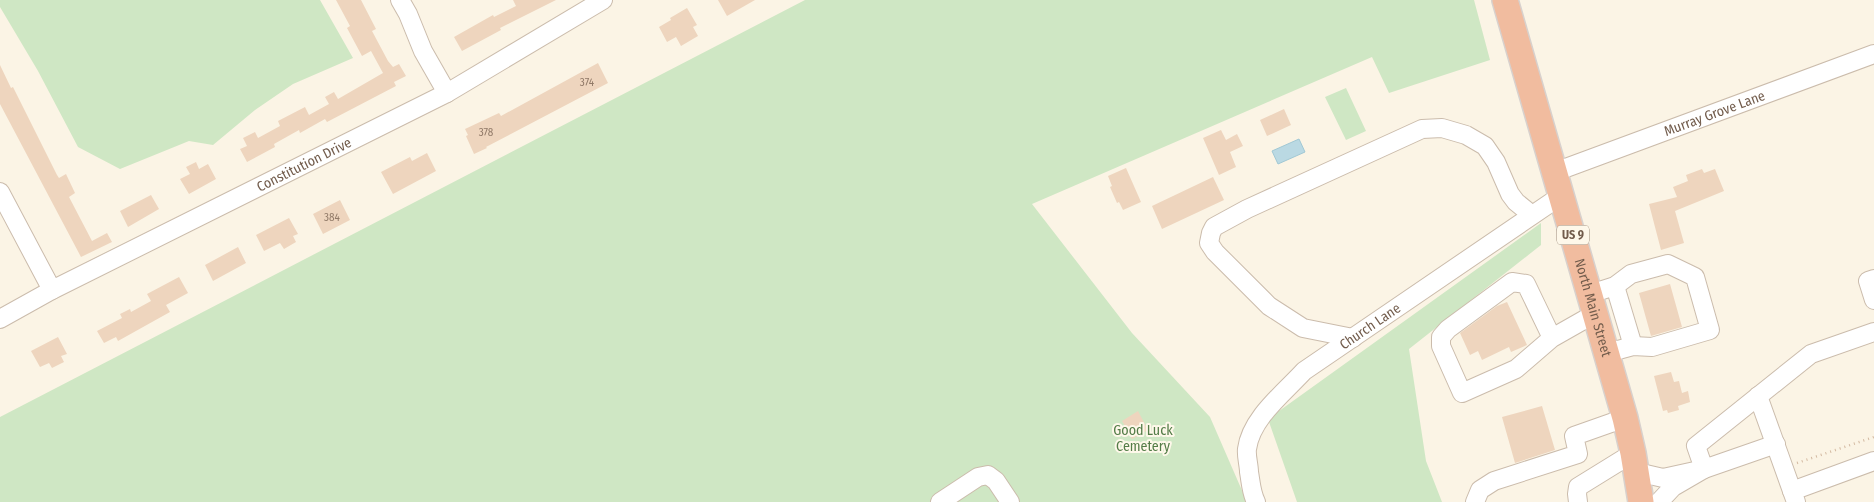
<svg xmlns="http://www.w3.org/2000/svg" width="1874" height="502" font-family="'Fira Sans Condensed',sans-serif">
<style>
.green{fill:#cfe7c4}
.water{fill:#bad9e3;stroke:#a1c8d4}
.building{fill:#eed5be}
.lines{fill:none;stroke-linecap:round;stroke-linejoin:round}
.minor-casing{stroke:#cbbcac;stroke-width:20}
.highway-casing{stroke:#d8d1cd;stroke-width:28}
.path{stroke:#d3b9a1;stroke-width:2.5;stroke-dasharray:1 4;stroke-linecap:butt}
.minor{stroke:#fff;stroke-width:18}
.highway{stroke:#f1bc9f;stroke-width:25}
.labels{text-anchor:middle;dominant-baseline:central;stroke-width:4;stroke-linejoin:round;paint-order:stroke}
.number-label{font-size:11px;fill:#917a68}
.shield{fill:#fef8ea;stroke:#9c8b7b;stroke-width:1}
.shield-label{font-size:12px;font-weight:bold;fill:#725c4c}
.street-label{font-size:14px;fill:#725c4c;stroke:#fef8ea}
.park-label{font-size:14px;fill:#537c47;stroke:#fef8ea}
</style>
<rect width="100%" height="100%" fill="#fbf4e5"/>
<path class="green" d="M0,0H320L353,58L293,84L255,110L213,145L189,141L120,169L78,147L38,71L0,7Z
M805,0H1474L1490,60L1389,93L1372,57L1032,204L1132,333L1210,417L1247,502H0V417Z
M1346,88L1366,131L1346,140L1325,97Z
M1541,223V245L1409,349L1426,461L1442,502H1297L1268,419Z"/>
<path class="water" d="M1299,139L1305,152L1278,164L1272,151Z"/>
<path class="building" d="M336,0H361L376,29L372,31L388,61L393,67L399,64L406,76L394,82L396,86L327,122L325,119L300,133L299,130L274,144L275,147L247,162L240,149L247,146L243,138L255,132L258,138L280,126L278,121L305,107L309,115L329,104L325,97L334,92L338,99L383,73L371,51L362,56L347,28L350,26Z
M513,0H556L500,28L501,30L462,51L454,37L493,15L494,17L516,6Z
M718,0H755L727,16Z
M687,8L697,25L693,27L698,36L681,46L676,37L667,42L659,27L671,20L670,18Z
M598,63L608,83L486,147L487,148L474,154L466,136L468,135L465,129L499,113L501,116Z
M0,65L11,88L13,87L57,175L59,178L66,174L75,193L69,197L92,241L107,233L112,242L81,257L0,104Z
M1284,109L1291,125L1267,136L1260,120Z
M1221,130L1226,140L1237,134L1243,146L1230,152L1236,167L1219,175L1203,138Z
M427,153L436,171L393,194L381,172L410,157L412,161Z
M196,162L199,169L208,164L216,179L189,194L180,179L190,174L186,167Z
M1126,168L1141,202L1123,210L1119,202L1117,203L1110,187L1112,186L1108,176Z
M1702,169L1704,173L1715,169L1724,191L1675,211L1684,243L1661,250L1649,204L1677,197L1673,187L1688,181L1686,175Z
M1213,177L1224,200L1162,229L1152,206Z
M151,195L159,209L128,227L120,211Z
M340,200L350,220L323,234L313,214Z
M289,218L298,234L293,236L296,242L284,249L280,243L264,251L256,235Z
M238,247L246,263L213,281L205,265Z
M179,277L188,293L166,305L170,312L118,341L116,337L104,343L97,331L122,318L120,314L130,309L131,312L151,301L147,294Z
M1670,284L1682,327L1651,336L1639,293Z
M1507,302L1527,345L1511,352L1509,347L1482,360L1478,351L1470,355L1460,333L1497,306Z
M58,337L67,354L61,356L64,362L52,368L49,363L40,367L31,351Z
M1671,372L1674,382L1679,381L1682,393L1688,391L1690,402L1678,406L1679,410L1668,413L1667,410L1663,411L1654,376Z
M1542,406L1555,450L1515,463L1502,417Z
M1138,411L1148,430L1132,439L1122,421Z"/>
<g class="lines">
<defs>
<g id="minor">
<path d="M400,0L408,14L423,51L447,93"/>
<path id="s1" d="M1555,172L1874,54"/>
<path d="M0,192L52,290"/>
<path d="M1874,279L1868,281L1874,300"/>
<path d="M1615,286L1633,346"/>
<path d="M1590,294L1615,286L1631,274L1668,264L1695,277L1710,330L1652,347L1633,346L1607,353"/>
<path id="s2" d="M0,319L52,290L447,93L603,0"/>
<path d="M1353,338L1303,328L1269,306L1215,252L1209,243L1211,233L1214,227L1247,209L1422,129L1442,128L1466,135L1485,146L1496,162L1510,194L1516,202L1532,215"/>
<path d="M1552,338L1526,284L1512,282L1448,329L1441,337V346L1462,393L1516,369L1552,338L1596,313"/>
<path d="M1758,396L1796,502"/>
<path d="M1776,444L1704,469L1696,446L1811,354L1874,332"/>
<path d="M1637,472L1663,478L1704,469L1673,487L1659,502"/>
<path d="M1792,491L1874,461"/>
<path d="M940,502L978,477L988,475L996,481L1010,502"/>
<path id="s3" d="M1256,502C1251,492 1251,483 1249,472C1249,465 1246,456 1247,449C1251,418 1284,393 1304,371L1562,195"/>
<path d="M1475,502L1480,490L1494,481L1578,454L1574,436L1625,418"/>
<path d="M1578,502L1577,494L1578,487L1633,453"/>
</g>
<g id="highway">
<path id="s4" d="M1505,0L1625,418L1633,453L1641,502"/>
</g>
</defs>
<use href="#minor" class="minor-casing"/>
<use href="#highway" class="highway-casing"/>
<path class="path" d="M1797,463L1874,437"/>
<use href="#minor" class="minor"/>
<use href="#highway" class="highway"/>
</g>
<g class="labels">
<g class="number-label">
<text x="587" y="82">374</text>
<text x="486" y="132">378</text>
<text x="332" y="217">384</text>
</g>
<rect class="shield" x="1557" y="225.5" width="32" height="19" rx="4"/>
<g class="shield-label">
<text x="1573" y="235">US 9</text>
</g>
<g class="street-label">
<text stroke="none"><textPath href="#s1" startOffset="170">Murray Grove Lane</textPath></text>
<text stroke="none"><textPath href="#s2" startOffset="341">Constitution Drive</textPath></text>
<text stroke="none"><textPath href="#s4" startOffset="320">North Main Street</textPath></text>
<text stroke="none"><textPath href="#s3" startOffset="232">Church Lane</textPath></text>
</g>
<g class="park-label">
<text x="1143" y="430">Good Luck<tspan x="1143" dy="16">Cemetery</tspan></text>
</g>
</g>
</svg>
